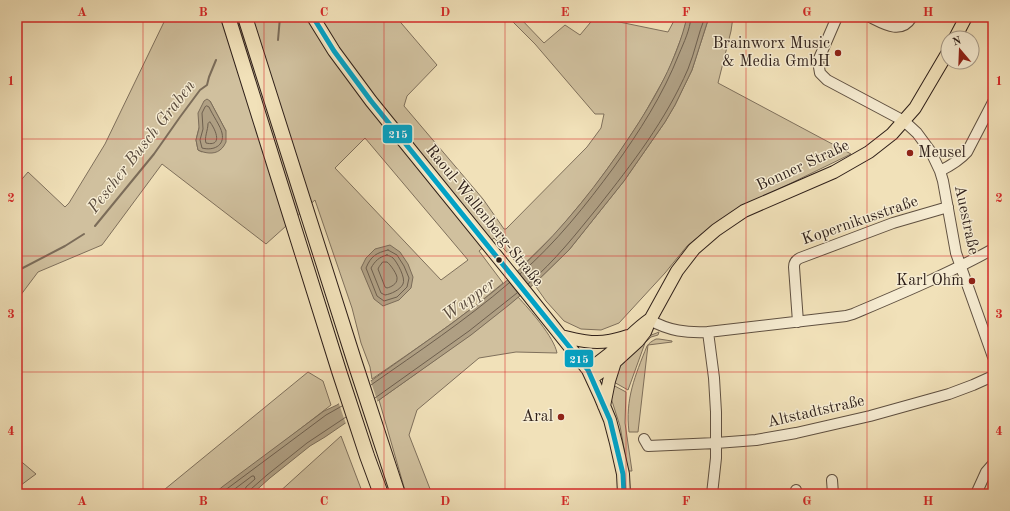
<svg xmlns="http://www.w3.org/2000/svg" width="1010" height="511" font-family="'Old Standard TT',serif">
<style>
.green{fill:#d0c09e;stroke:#7f705c;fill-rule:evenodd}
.water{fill:#af9f83;stroke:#7b6c59}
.pier{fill:#f1e1b9}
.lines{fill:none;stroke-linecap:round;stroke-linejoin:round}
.shore{stroke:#6e5f4e;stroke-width:1}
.stream{stroke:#7b6c59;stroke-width:2}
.minor-casing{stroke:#5f5041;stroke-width:12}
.major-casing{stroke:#2e1f19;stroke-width:14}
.highway-casing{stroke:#2e1f19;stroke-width:16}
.minor{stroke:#f6ecd2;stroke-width:10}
.major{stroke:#f1e1b9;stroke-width:12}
.highway{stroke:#f1e1b9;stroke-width:14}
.bus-1-casing{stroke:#f6ecd2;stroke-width:8}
.bus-1{stroke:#02a2c5;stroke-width:5}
.grid{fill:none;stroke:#d62828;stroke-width:1;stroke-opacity:0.55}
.poi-dot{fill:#8f2418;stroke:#f6ecd2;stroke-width:1.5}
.bus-dot{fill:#2e1f19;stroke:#f6ecd2;stroke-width:1.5}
.labels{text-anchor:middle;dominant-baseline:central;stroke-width:3;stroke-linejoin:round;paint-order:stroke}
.poi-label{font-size:16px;fill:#2e1f19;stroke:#f6ecd2;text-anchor:end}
.street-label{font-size:16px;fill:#2e1f19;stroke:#f6ecd2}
.water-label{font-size:17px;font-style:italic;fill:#5b4c3e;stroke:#f6ecd2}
.line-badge{stroke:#f6ecd2;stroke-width:1.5}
.badge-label{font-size:11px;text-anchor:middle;font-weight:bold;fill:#fff}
.neatline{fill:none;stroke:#d62828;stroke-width:1.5}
.grid-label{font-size:13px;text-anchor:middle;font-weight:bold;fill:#d62828}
</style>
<rect width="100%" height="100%" fill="#f1e1b9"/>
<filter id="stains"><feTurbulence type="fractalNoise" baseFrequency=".005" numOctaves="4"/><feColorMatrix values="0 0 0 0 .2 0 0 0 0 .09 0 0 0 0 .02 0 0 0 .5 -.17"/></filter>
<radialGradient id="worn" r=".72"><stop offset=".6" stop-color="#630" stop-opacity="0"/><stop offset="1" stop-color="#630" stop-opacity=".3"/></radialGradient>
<path class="green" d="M163,17H396L437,65L407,96L404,106L483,199L504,229H506L587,147L601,128L604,114H595L535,44L508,17H519L544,43L565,25L580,35L595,17L668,32L676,17H687L684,31L668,72L642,118L621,150L592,190L557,232L520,268L515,261L494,238L479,251L503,283C462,318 417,348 372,379L370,367L361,343L352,308L315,200L266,244L162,164L102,245L38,272L17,300V185L28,172L65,207L69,203L105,144L164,22ZM210,101L226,131L202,152L198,150L196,140L199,128ZM365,138L468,260L441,280L335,168Z
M709,17H733L731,31L718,83L851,154L744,206L718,221L687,246L665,273L619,323L601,330L581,329L564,321L546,301L534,284L569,250L624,181L665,122L675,105L692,70Z
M518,297C530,310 554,337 557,353L516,352L479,358L417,410L409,435L432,494H406L379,400L470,335Z
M659,332L658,335L651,337L645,343L628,390L612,381L616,372L620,365L646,337L654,334Z
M656,339H659L672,341V342L648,345L638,432H629C625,399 635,376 647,346C649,343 652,341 656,339Z
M308,372L323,381L331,405L216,494H159Z
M611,384L626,392L625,423L632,471H628L620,426L611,398Z
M341,436L363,494H277Z
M17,458L36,474L17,488Z"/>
<path class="water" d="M687,17H709L692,70L675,105L665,122L624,181L569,250L534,284L509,305L471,335L379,400L325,437L310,446L270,478L252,494H214L222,487L324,411L337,405C375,378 413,351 451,324C476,305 501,287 524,265C564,227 599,183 630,136C654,100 677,60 687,17Z
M207,99L210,101L226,131V142C225,144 223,148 220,150C214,155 204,153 198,150L196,140L199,128L198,113L204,101Z
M390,245L400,252L408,264L413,277L411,288L399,300L383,306L374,299L361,268L366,258L375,249Z"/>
<path class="pier" d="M370,379L378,403L346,424L338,401Z"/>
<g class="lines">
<path class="shore" d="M207,106L209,107C212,114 221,127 222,133C225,146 213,151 202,148L200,140L203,129L202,113L205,107Z
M210,122C216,130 223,147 206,143C204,138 208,130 208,124Z
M388,250L397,255L404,266L409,278L407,287L397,297L384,301L377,296L366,268C371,256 376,253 388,250Z
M387,255C389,256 391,256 393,258C397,262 406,278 403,284C400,290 391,294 385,295L381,293L371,268C375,261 379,257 387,255Z
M383,262H387C390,264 398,275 397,279C397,284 391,287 387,288L385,287L378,269L379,267Z
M520,274C556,243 586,205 614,167C639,132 663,95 679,54C684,42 690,30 691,17
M528,284C555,261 576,234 598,207C632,164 666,120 688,69C695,52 698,34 705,17
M371,385C418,352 466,320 509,283
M375,398L469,331L517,293
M220,494L326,415L342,406
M228,494L252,476H254L255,479L246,487L244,494
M250,494L251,489L267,475L307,443L346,417"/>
<path class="stream" d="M278,40L280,17
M95,226L154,154L180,117L200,90L207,85L209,77L216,60
M17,271L65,246L84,234"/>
<defs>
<path id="minor" d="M837,17L818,61L820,73L827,80L904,121L917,133L931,152L940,171L943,181L956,253L993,357
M870,17C884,24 901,35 912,17
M940,171C950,166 959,161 967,152L993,102
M650,320C669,331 687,333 708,332L846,316L853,314C900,294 948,274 993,249
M798,322L794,267C794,262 796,260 800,258L893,223L948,207
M708,332L714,378L716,412V458L712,494
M644,439L648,446L716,443L756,440L796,433L870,416L949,394L973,385L993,376
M832,480L833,494
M796,490L797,494
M976,494L986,472L993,464"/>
<path id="major" d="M313,17L334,51L371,101L525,291L588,370L600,396L610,420L616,443L623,474L624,494
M955,38L966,17
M561,336C577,340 593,344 609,341C616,340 622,338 628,336
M588,370C598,363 608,355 618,347C629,338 636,329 649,320
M592,378L615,362L638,341L645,332L650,320L677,271L694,249L716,230L744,211L834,172L869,152L892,134L915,108L948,52
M604,406L609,381L615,362"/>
<path id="highway" d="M228,17L339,371L367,456L381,494
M245,17L354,360L398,494"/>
</defs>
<use href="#minor" class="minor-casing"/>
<use href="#major" class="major-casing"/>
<use href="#highway" class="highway-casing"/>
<use href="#minor" class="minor"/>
<use href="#major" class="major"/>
<use href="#highway" class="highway"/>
<defs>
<path id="bus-1" d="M313,17L334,51L371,101L588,370L610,420L623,474L624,494"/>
</defs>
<use href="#bus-1" class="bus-1-casing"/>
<use href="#bus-1" class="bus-1"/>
</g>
<path class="grid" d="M143,17V494M264,17V494M384,17V494M505,17V494M626,17V494M746,17V494M867,17V494M17,139H993M17,256H993M17,372H993"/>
<g class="poi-dot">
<circle cx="838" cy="53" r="4"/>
<circle cx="910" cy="153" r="4"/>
<circle cx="972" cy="281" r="4"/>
<circle cx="561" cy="417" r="4"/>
</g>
<circle class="bus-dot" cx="499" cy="260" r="3.5"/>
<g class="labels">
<g class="poi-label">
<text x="830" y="44">Brainworx Music<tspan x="830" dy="18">&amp; Media GmbH</tspan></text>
<text x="918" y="153" text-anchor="start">Meusel</text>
<text x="964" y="281">Karl Ohm</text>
<text x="553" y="417">Aral</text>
</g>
<g class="street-label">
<text transform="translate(803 166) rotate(-25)">Bonner Straße</text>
<text transform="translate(484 216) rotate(51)">Raoul-Wallenberg-Straße</text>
<text transform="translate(966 220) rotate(78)">Auestraße</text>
<text transform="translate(860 221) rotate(-19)">Kopernikusstraße</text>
<text transform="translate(816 412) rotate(-13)">Altstadtstraße</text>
</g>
<g class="water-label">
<text transform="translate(142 147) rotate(-52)">Pescher Busch Graben</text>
<text transform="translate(469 300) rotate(-36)">Wupper</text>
</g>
</g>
<g class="line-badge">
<rect x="382" y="124" width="31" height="20" rx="4" fill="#02a2c5"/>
<rect x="564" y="349" width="30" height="19" rx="4" fill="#02a2c5"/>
</g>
<g class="badge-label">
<text x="398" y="138">215</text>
<text x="579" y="363">215</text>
</g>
<rect width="1010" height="511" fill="none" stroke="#f1e1b9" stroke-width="44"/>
<g transform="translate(960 50) rotate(341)"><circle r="19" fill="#f6ecd2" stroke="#a69a88"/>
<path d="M0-3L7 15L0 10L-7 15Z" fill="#8f2418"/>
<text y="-6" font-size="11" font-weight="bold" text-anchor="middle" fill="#2e1f19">N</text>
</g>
<rect x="22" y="22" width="966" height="467" class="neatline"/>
<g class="grid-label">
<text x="82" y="16">A</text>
<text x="203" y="16">B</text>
<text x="324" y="16">C</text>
<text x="445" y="16">D</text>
<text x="565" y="16">E</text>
<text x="686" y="16">F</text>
<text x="807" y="16">G</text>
<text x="928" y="16">H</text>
<text x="11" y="85">1</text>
<text x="999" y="85">1</text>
<text x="11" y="202">2</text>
<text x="999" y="202">2</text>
<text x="11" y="318">3</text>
<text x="999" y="318">3</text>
<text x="11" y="435">4</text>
<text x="999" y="435">4</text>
<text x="82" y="505">A</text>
<text x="203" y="505">B</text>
<text x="324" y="505">C</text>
<text x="445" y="505">D</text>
<text x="565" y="505">E</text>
<text x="686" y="505">F</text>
<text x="807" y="505">G</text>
<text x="928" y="505">H</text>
</g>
<rect width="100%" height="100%" filter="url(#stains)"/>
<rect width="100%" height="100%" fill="url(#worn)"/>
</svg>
